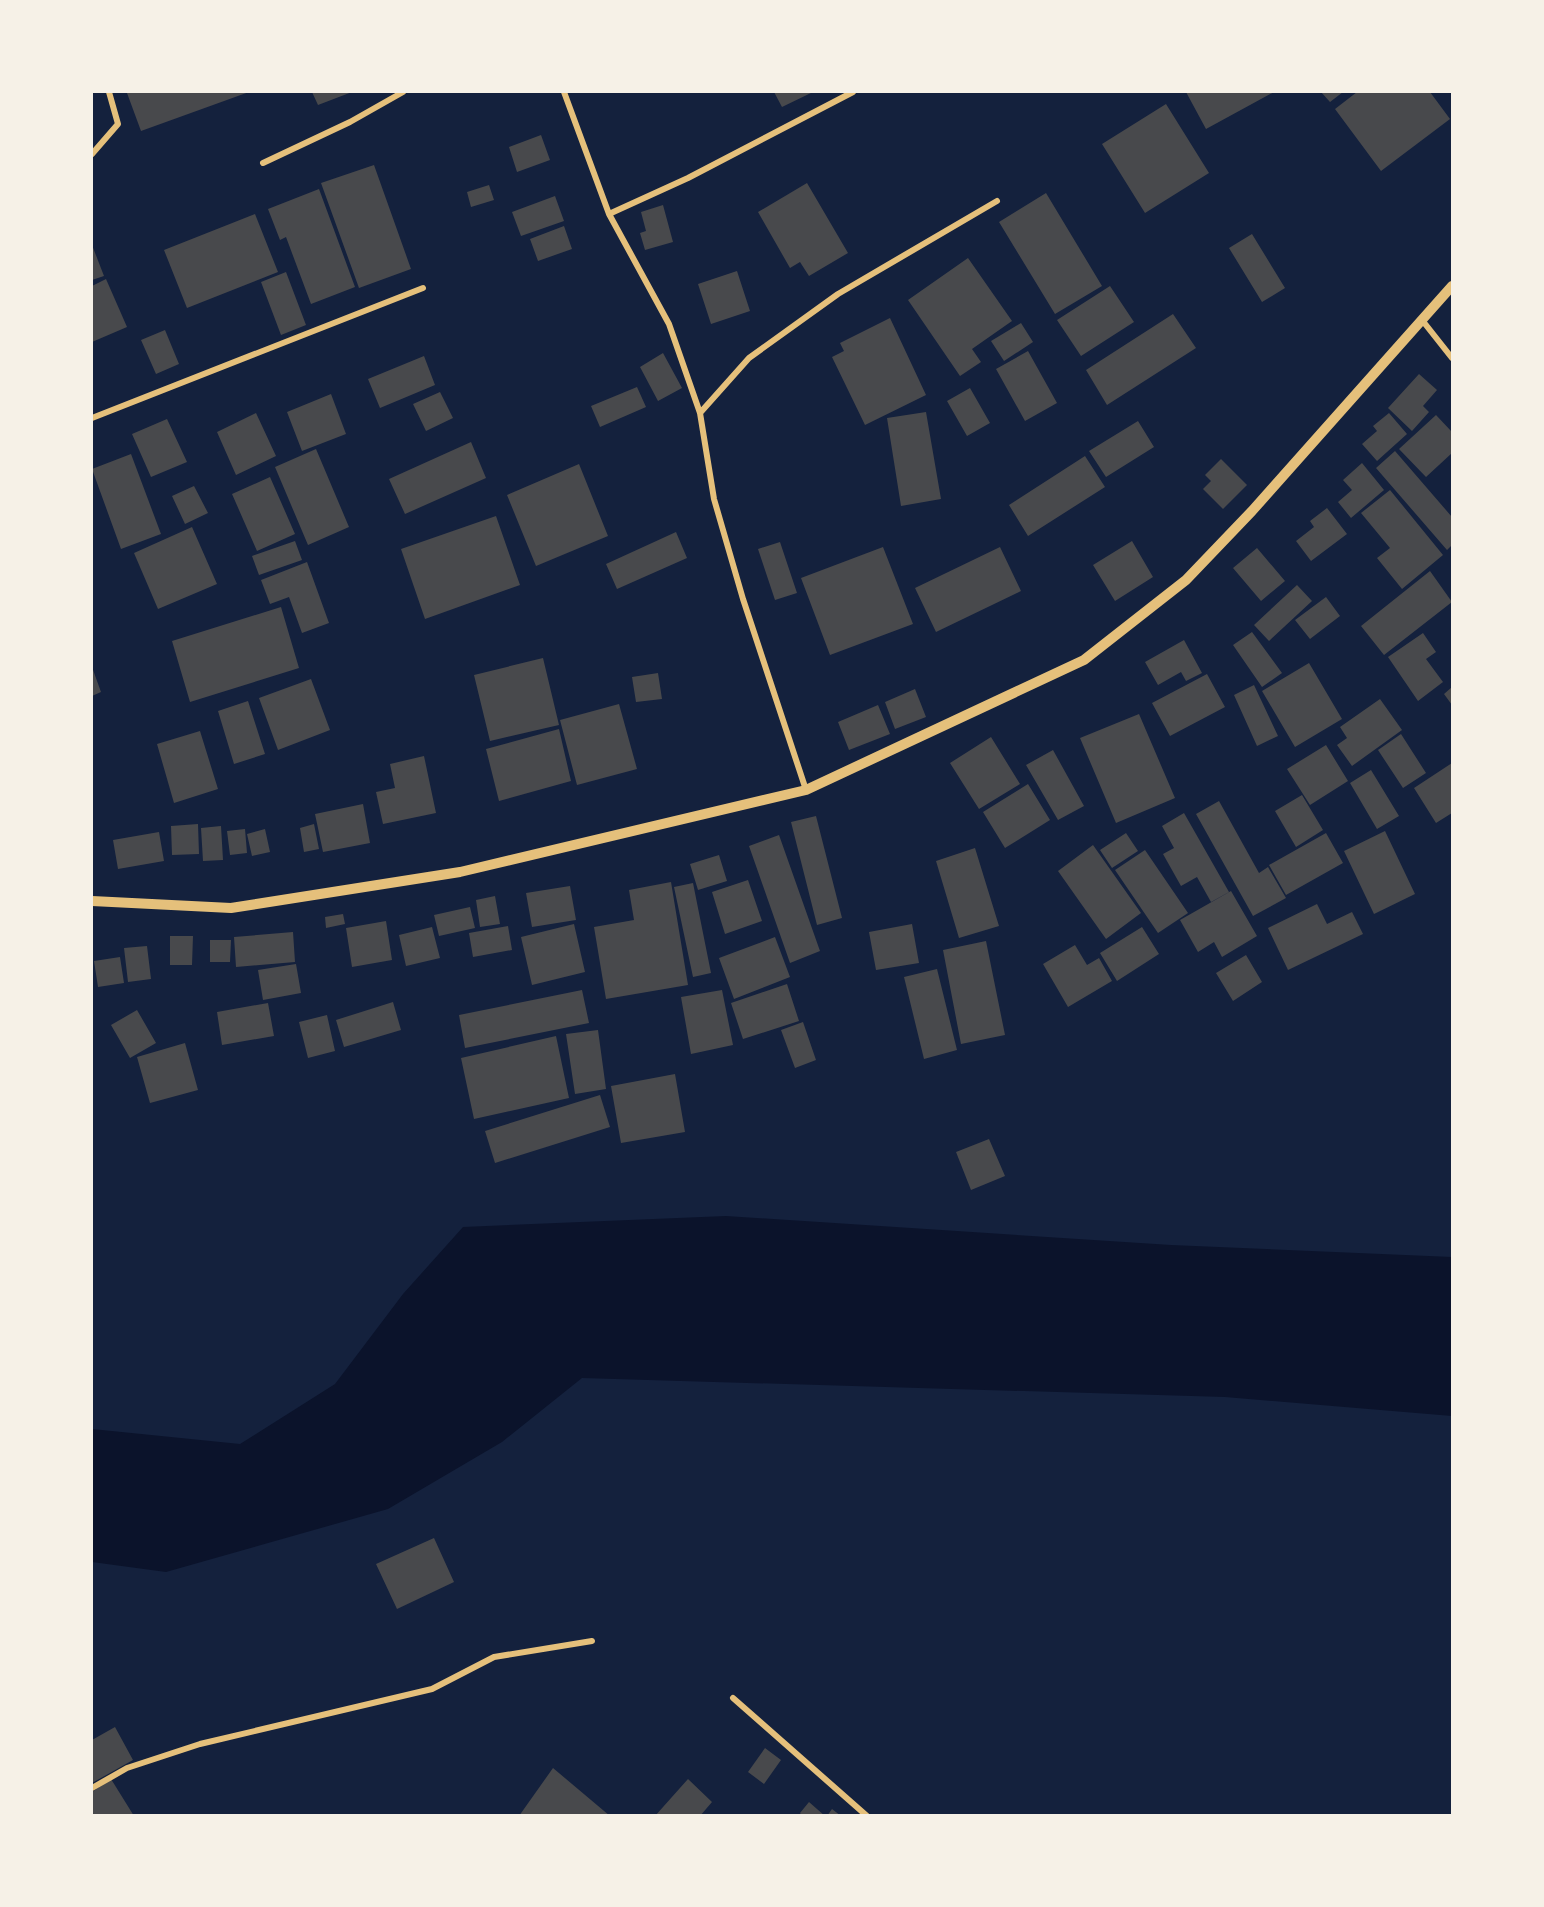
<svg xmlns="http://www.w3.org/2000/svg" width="1544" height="1907" font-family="Commissioner,sans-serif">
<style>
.water{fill:#0b132b}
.building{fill:#48494c}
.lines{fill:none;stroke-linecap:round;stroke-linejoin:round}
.minor{stroke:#e5c07b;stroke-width:6}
.tertiary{stroke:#e5c07b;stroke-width:10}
</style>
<rect width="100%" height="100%" fill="#14213d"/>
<path class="water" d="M726,1216L1171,1245L1452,1257V1416L1225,1397L582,1378L502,1442L388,1509L166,1572L92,1562V1429L240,1444L335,1384L403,1294L463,1227Z"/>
<path class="building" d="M131,92H249L141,131L127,93Z
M312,92H352L318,105Z
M774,92H813L782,107Z
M1186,92H1274L1206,129Z
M1321,92H1343L1330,102Z
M1357,92H1430L1450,119L1381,171L1335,109Z
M1166,104L1209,173L1145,213L1102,144Z
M541,135L550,160L517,172L509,147Z
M374,165L411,269L359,288L321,183Z
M807,183L848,253L809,276L800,262L790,268L758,212Z
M489,185L494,200L471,207L467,192Z
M319,189L355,287L311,304L286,237L280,240L268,209Z
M1046,193L1102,286L1055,314L999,222Z
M555,196L564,221L521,236L512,212Z
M663,205L673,242L645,250L640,233L646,231L641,212Z
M255,214L278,272L187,308L164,250Z
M564,226L572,249L538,261L530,239Z
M1252,234L1285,288L1262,302L1229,248Z
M92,245L104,276L92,280Z
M968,258L1012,321L972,349L981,362L960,376L908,300Z
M737,271L750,311L711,324L698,284Z
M286,272L306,325L281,335L261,282Z
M106,279L127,327L92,342V286Z
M1110,286L1134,322L1081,356L1057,320Z
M1173,314L1196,348L1107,405L1086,370Z
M890,318L926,395L865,425L832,357L844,351L840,343Z
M1021,323L1033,342L1004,361L991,341Z
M165,330L179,364L156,374L141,340Z
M1028,351L1057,403L1025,421L996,369Z
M663,353L682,388L658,401L640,367Z
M424,356L435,385L380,408L368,379Z
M1419,374L1437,390L1423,406L1429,412L1412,431L1388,408Z
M637,387L646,407L600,427L591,406Z
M970,388L990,423L967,436L947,401Z
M440,392L453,418L426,431L413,404Z
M331,394L346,434L302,451L287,412Z
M926,412L941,499L901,506L887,418Z
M256,413L276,456L236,475L217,432Z
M1389,413L1407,434L1377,461L1362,444L1377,431L1373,426Z
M1436,415L1452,432V453L1426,477L1399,449Z
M167,419L187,462L151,477L132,434Z
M1138,421L1154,447L1106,477L1089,451Z
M471,442L486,478L405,514L389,479Z
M316,449L349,527L308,545L275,467Z
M1395,451L1452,517V545L1447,550L1376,468Z
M131,454L161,534L121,549L92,469Z
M1085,456L1105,487L1028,536L1009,505Z
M1221,459L1247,485L1223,509L1203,489L1211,481L1205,475Z
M1362,463L1384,490L1351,518L1338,502L1352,490L1343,480Z
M579,464L608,536L536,566L507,495Z
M270,477L295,534L257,551L232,494Z
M194,486L208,513L185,524L172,496Z
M1390,490L1443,555L1402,589L1377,558L1390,548L1361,513Z
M1327,508L1347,534L1311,561L1296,541L1314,527L1310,521Z
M496,516L520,585L425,619L401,549Z
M192,527L217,584L158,609L134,553Z
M676,532L687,558L617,589L606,564Z
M295,541L302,560L259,575L252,556Z
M1132,541L1153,577L1115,601L1093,565Z
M780,542L797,593L775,600L758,549Z
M883,547L913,624L830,655L801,578Z
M1000,547L1021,591L936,632L915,588Z
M1257,548L1285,581L1261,601L1233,568Z
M307,562L329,623L302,633L289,597L270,604L261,580Z
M1430,571L1452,602L1384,655L1361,626Z
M1297,585L1312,601L1269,641L1254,625Z
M1326,597L1340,616L1310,639L1295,620Z
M281,607L299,668L190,702L172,641Z
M1252,632L1282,673L1262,687L1233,645Z
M1423,633L1436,652L1426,659L1443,682L1418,701L1388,657Z
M1184,640L1202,673L1186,681L1181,672L1158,685L1145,662Z
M543,658L559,725L490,741L474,675Z
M1309,663L1342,719L1295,747L1262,691Z
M92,667L101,692L92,696Z
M658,673L662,699L636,702L632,677Z
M1207,674L1225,707L1170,736L1152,703Z
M311,679L330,730L278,750L259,698Z
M1254,685L1278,736L1257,746L1234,695Z
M1452,687V705L1444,694Z
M915,689L926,717L895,729L885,702Z
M1380,699L1402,730L1352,766L1337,745L1347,738L1340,727Z
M248,701L265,754L234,764L218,711Z
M619,704L637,769L577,785L560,720Z
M878,705L890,734L849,750L838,722Z
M1139,714L1175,798L1116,823L1080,738Z
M559,729L571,781L499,801L486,749Z
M200,731L218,789L174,803L157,744Z
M1401,734L1426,773L1403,788L1378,750Z
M991,737L1020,784L979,809L950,763Z
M1326,745L1348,781L1310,805L1287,769Z
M1053,750L1084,806L1058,820L1026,765Z
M424,756L436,813L383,824L376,792L395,788L390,764Z
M1452,763V813L1436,823L1414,788Z
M1371,770L1399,816L1377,829L1350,783Z
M1028,784L1050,820L1005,848L983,812Z
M1302,795L1323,830L1296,847L1275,811Z
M1219,801L1259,873L1268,867L1286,898L1253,916L1196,814Z
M363,804L370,843L323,852L315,814Z
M1184,813L1229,892L1211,902L1197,877L1181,886L1163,854L1174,848L1162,826Z
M816,816L842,918L817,925L791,822Z
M198,824L199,854L172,855L171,826Z
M314,824L319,849L304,852L300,828Z
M221,826L223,860L203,861L201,828Z
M245,829L247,853L230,855L227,831Z
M265,829L270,852L252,856L247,834Z
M1385,831L1415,894L1374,914L1344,851Z
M159,832L164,861L118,869L113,840Z
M1126,833L1138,851L1112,868L1100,850Z
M1326,833L1343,863L1286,895L1269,865Z
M779,835L820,951L790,963L749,846Z
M1093,845L1141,913L1106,939L1058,871Z
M975,848L999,926L959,938L936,861Z
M1145,850L1188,913L1158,933L1115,870Z
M719,855L727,881L698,890L690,864Z
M748,880L762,921L725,934L712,892Z
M671,882L688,985L606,999L594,927L634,920L629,890Z
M693,883L711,973L693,977L674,887Z
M570,886L576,920L532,927L526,893Z
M1231,891L1257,936L1222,957L1214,942L1198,952L1180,920Z
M495,896L500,924L480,927L476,900Z
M1317,904L1327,924L1352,912L1363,934L1288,970L1268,928Z
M470,907L475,928L439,936L434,915Z
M343,914L345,924L326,928L325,917Z
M386,921L392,960L352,967L346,928Z
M574,924L585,972L532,985L521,937Z
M912,924L919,963L876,970L869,932Z
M508,926L512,950L473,957L469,933Z
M432,927L440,958L406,966L399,935Z
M1142,927L1159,954L1117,981L1100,953Z
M293,932L295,962L236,967L234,937Z
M170,936H193L192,965H170Z
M775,937L790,977L734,999L719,958Z
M210,940H231L230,962H210Z
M986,941L1005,1035L961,1044L943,950Z
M1075,945L1087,965L1099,958L1112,981L1068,1007L1043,964Z
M147,946L151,979L128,982L124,948Z
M1246,955L1262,982L1233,1001L1216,973Z
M120,957L124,983L98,987L94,961Z
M296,964L301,993L263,1000L258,970Z
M937,969L957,1050L924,1059L904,977Z
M787,984L799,1021L743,1039L731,1003Z
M582,990L589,1023L465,1048L459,1015Z
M722,990L733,1045L691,1054L681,997Z
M393,1002L401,1030L344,1047L336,1020Z
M268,1003L274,1036L222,1045L217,1012Z
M137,1010L156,1043L130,1058L111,1025Z
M327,1015L335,1051L308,1058L299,1022Z
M803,1022L816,1060L795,1068L781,1030Z
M598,1030L606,1089L575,1094L566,1034Z
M556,1036L569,1098L474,1119L461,1058Z
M185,1043L198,1090L150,1103L137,1057Z
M675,1074L685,1132L621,1143L611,1086Z
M600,1095L610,1127L495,1163L485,1131Z
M989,1139L1005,1176L971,1190L956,1152Z
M434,1538L454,1582L397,1609L376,1564Z
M115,1727L133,1760L92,1783V1740Z
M765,1748L781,1760L764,1784L748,1772Z
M553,1768L610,1816H519Z
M111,1779L134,1816H94L92,1811V1792Z
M688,1779L712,1802L700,1816H655Z
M809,1802L825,1816H802L800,1813Z
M832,1809L841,1816H827Z"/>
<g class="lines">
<path class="minor" d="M564,92L609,214L669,324L700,413L714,499L743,599L806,790
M92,154L118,124L109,92
M263,163L350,122L403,92
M609,214L688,178L853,92
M1422,320L1452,358
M700,413L749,358L838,294L997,201
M92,418L423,288
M733,1698L867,1816
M92,1788L127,1768L200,1744L432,1689L494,1657L592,1641"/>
<path class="tertiary" d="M92,901L231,908L460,872L806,790L1084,660L1186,580L1252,511L1452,286"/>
</g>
<rect width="1544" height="1907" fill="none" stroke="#f6f1e7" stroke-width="186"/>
</svg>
